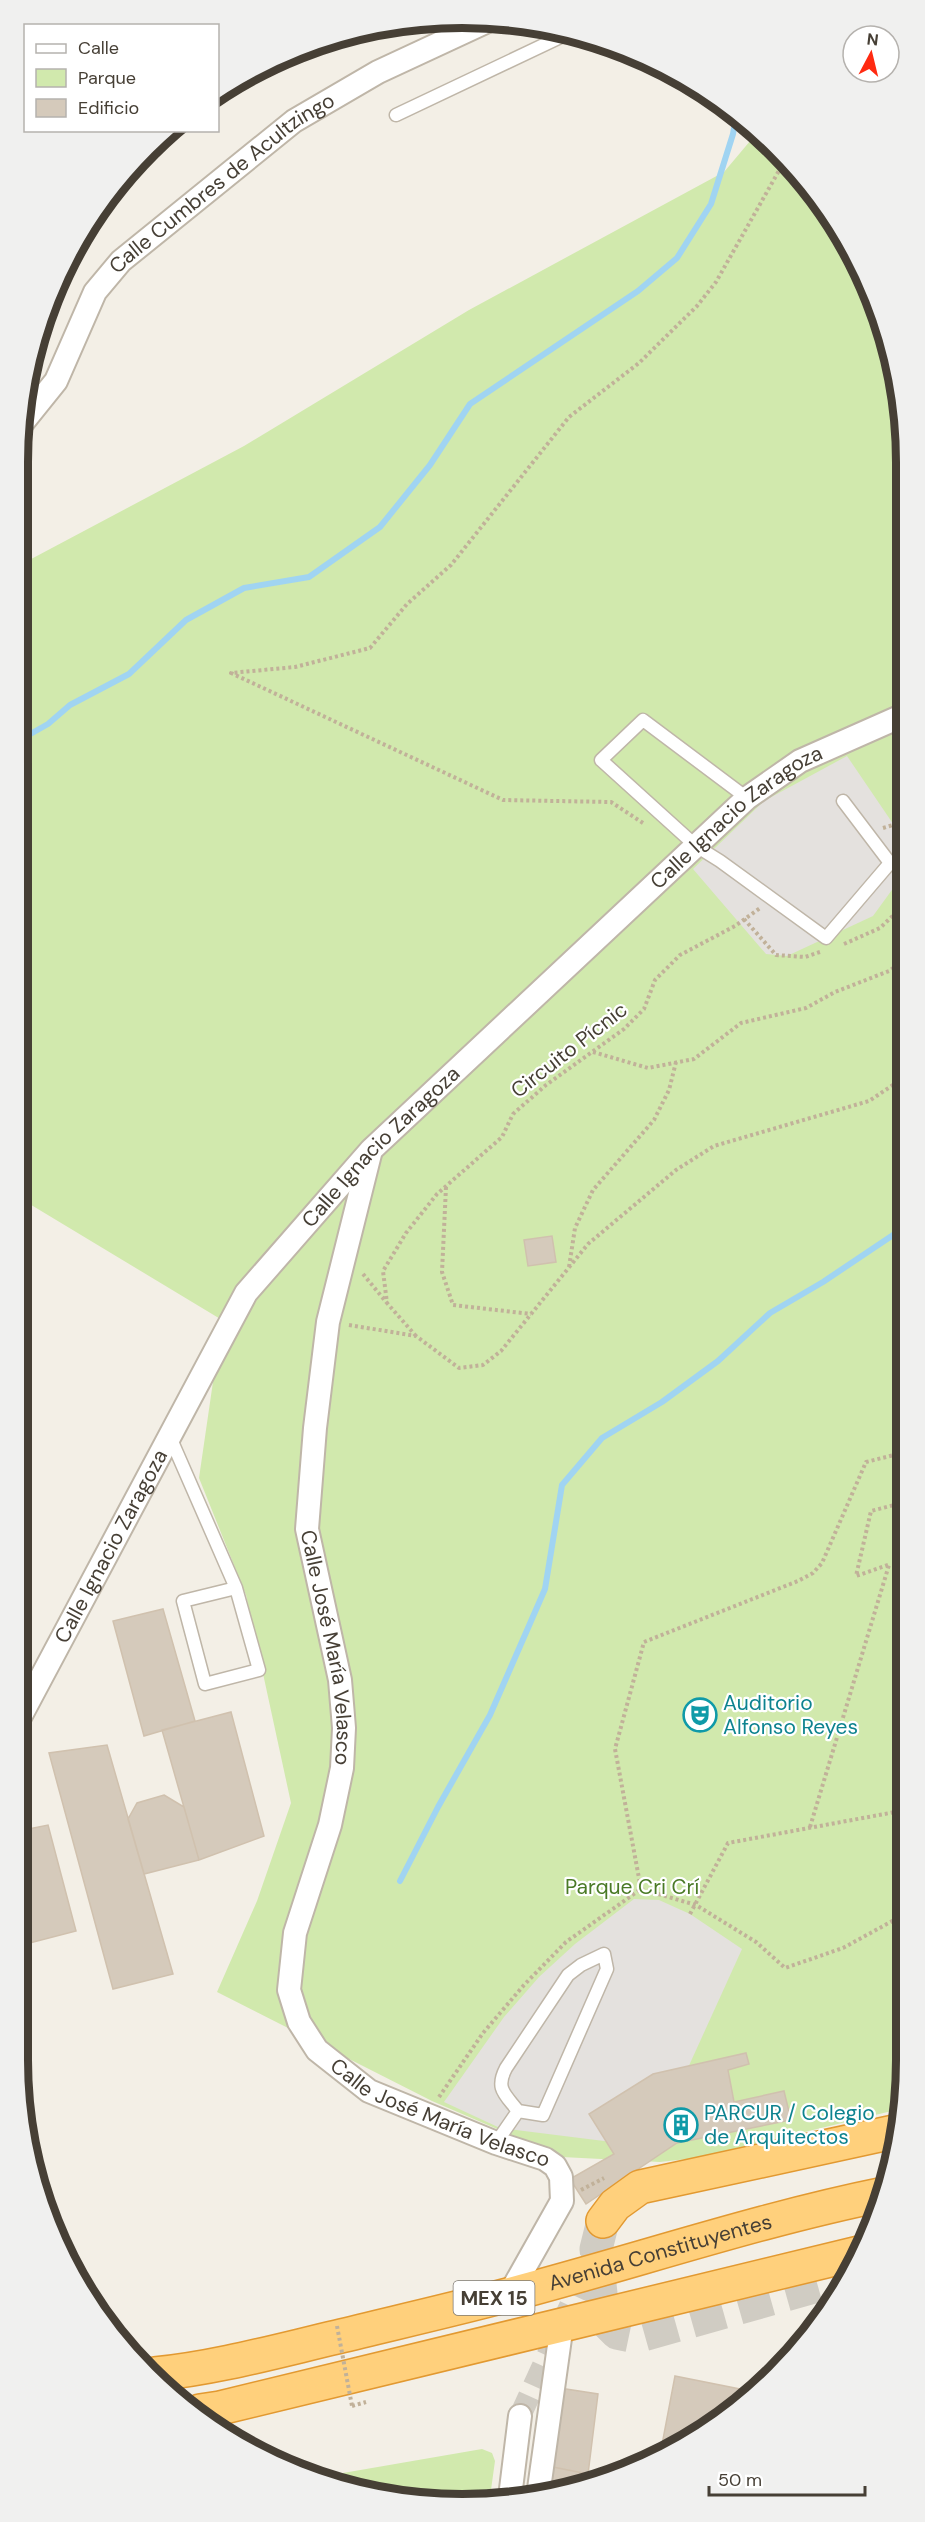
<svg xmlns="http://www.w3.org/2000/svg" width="925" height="2522" font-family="'DM Sans',sans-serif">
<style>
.green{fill:#d1e9ad}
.parking{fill:#e4e1de}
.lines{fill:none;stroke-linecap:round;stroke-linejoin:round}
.stream{stroke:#a0d4f2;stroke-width:6}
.building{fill:#d5cabb;stroke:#d0c1ae;stroke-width:1.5}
.minor-tunnel{stroke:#d0ccc3;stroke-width:22;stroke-dasharray:22 11;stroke-linecap:butt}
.trunk-tunnel{stroke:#d0ccc3;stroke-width:33;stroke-dasharray:33 16;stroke-linecap:butt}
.service-casing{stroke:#bfb6a8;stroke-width:15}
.minor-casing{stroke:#bfb6a8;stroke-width:26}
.trunk-casing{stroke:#e29931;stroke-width:36}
.path{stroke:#c1b199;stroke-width:4;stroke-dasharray:3 3;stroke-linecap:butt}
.service{stroke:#fff;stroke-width:12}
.minor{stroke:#fff;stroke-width:22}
.trunk{stroke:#ffd07c;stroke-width:33}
.path-bridge{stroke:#c1b199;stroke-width:4;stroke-dasharray:3 3;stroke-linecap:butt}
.labels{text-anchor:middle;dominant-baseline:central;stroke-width:4.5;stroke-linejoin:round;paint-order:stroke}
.shield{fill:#fff;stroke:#7e7972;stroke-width:1.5}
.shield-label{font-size:20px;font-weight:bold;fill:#463f35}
.street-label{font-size:21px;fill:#463f35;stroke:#fff}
.culture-label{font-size:21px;fill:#0d838f;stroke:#fff;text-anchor:start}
.park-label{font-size:21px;fill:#4a7a26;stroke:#fff}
.rim{fill:none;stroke:#463f35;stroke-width:8}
</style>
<rect width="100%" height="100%" fill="#f3efe6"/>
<path class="green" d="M756,134L797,170L861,266L903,404L907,2059L900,2109L696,2158L660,2162L562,2157L432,2101L217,1992L257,1901L291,1803L246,1595L199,1478L222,1320L18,1197V566L244,446L469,310L724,172Z
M482,2449L492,2453L495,2461L490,2497L404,2500L314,2478Z"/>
<path class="parking" d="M847,756L900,834L902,876L873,916L787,956L766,954L693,869L764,801Z
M634,1899L659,1900L690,1914L742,1949L652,2147L500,2128L444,2102L504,2017L539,1977L575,1944Z"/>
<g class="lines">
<path class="stream" d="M18,741L48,724L70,705L129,674L186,620L244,588L309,577L380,527L430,465L470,404L638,291L677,258L711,204L733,134L736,116
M400,1881L438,1807L490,1715L545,1589L562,1485L602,1438L662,1402L718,1361L770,1313L823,1282L905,1227"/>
</g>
<path class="building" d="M552,1236L556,1262L528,1266L524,1240Z
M163,1609L195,1721L144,1736L113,1621Z
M231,1712L264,1836L199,1860L162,1730Z
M107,1745L173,1974L113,1989L49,1753Z
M164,1795L184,1807L199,1860L144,1874L128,1819L137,1803Z
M48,1825L76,1931L18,1946V1831Z
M746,2053L749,2064L728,2070L734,2102L784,2091L791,2120L677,2143L586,2204L570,2179L614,2154L589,2114L653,2074Z
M675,2376L750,2391L709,2429L660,2455Z
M553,2387L598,2394L588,2474L543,2465Z
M543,2465L588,2474L587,2484L550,2495L541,2496Z"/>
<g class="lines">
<path class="minor-tunnel" d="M520,2416L596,2249"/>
<path class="trunk-tunnel" d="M603,2221L596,2249L604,2320L617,2333L636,2337L846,2278"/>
<defs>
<path id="service" d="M396,115L571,32
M747,798L643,720L601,760L696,846L720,861L826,938L890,863L843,801
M170,1437L236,1588L259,1670L205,1684L183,1601L236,1588
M604,1954L607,1969L543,2115L518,2111C505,2094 495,2089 506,2068L568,1975L581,1965Z
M496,2143L518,2111"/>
<g id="minor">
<path id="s1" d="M23,422L56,381L95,292L121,261L294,121L378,72L492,19"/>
<path id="s2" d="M370,1154L328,1322L315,1428L307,1529L340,1680L344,1728L342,1768L330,1825L295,1933L289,1990L299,2022L317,2050L369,2091L496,2143L545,2159L555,2166L561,2177L562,2201L509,2295"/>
<path id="s3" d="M18,1721L246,1293L371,1150L747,798L800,761L904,715"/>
<path d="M538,2496L562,2324"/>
<path d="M510,2497L520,2416"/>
</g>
<g id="trunk">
<path d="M603,2221L615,2205L640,2187L898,2131"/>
<path id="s4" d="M155,2374C216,2368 277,2351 337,2337C394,2323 451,2310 508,2295C634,2262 757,2220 885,2194"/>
<path d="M200,2411L220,2408C434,2356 648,2303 863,2252"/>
</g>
</defs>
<use href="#service" class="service-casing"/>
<use href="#minor" class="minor-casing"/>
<use href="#trunk" class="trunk-casing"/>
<path class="path" d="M643,823L611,802L503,800L231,673L295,667L370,648L407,604L451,565L569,417L639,363L697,306L716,282L785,160
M893,825L904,838
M883,828L893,825L904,814
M744,919L776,955L805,957L820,952
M844,944L880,928L904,905
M593,1052L648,1068L694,1059L741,1023L806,1008L835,992L889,971L904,960
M446,1187L442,1272L453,1305L531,1314
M569,1267L575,1228L593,1190L654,1120L669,1090L676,1062
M363,1274L387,1303
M349,1325L416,1336L459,1368L483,1365L501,1351L588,1244L676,1170L714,1146L869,1101L905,1077
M416,1336L387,1303L383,1271L406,1233L437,1194L502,1137L513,1114L546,1085L624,1029L644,1009L655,980L680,955L735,926L760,908
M888,1565L856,1576L871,1511L906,1502
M810,1827L889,1565
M641,1889L696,1905L756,1942L785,1968L843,1948L907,1913
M690,1914L728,1843L906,1810
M439,2097L483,2033L524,1985L566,1942L641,1889L615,1749L644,1642L798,1581L813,1573L822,1563L866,1462L906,1452
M581,2190L604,2178
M352,2406L366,2402"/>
<use href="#service" class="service"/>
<use href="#minor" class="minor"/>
<use href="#trunk" class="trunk"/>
<path class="path-bridge" d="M337,2326L352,2406"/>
</g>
<defs>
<symbol id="theatre-ring" viewBox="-11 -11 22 22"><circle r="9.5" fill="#fff" stroke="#0f9aa8" stroke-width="1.5"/><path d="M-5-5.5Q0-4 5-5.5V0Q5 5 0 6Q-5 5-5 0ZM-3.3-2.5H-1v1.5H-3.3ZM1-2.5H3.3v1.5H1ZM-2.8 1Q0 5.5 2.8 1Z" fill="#0f9aa8"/></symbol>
<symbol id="building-ring" viewBox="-11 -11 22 22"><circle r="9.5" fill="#fff" stroke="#0f9aa8" stroke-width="1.5"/><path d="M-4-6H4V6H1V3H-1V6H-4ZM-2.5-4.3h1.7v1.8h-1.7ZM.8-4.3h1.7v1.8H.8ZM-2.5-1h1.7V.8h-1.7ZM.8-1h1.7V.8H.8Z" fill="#0f9aa8"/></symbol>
</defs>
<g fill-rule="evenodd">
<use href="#theatre-ring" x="681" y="1696" width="38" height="38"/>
<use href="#building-ring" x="662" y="2106" width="38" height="38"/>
</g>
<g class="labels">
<rect class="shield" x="453.5" y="2281" width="81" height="34" rx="4.5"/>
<g class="shield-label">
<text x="494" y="2298">MEX 15</text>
</g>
<g class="street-label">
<text stroke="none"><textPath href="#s1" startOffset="318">Calle Cumbres de Acultzingo</textPath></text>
<text stroke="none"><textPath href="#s3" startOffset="1170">Calle Ignacio Zaragoza</textPath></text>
<text transform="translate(569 1050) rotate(-38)">Circuito Pícnic</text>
<text stroke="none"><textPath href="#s3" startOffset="684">Calle Ignacio Zaragoza</textPath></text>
<text stroke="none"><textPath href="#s3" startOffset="198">Calle Ignacio Zaragoza</textPath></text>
<text stroke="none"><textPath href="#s2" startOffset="502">Calle José María Velasco</textPath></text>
<text stroke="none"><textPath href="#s2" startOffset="1060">Calle José María Velasco</textPath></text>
<text stroke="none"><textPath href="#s4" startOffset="520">Avenida Constituyentes</textPath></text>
</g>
<g class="culture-label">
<text x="723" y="1703">Auditorio<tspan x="723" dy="24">Alfonso Reyes</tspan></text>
<text x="704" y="2113">PARCUR / Colegio<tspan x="704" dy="24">de Arquitectos</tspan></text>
</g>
<g class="park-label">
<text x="632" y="1887">Parque Cri Crí</text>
</g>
</g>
<path d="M0 0H925V2522H0ZM462 28H462A434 434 0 0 1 896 462V2060A434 434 0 0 1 462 2494H462A434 434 0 0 1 28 2060V462A434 434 0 0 1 462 28Z" fill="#f0f0ef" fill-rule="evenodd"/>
<path class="rim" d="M462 28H462A434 434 0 0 1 896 462V2060A434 434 0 0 1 462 2494H462A434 434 0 0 1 28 2060V462A434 434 0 0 1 462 28Z"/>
<rect x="24" y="24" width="195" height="108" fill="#ffffff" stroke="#b5b2ae" stroke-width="1.5"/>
<rect x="36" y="44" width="30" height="9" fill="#ffffff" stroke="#b5b2ae" stroke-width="1.5"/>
<text x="78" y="54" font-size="18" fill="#463f35">Calle</text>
<rect x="36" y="69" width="30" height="18" fill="#d1e9ad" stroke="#b5b2ae" stroke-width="1.5"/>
<text x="78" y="84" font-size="18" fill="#463f35">Parque</text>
<rect x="36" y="99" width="30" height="18" fill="#d5cabb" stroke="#b5b2ae" stroke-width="1.5"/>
<text x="78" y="114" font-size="18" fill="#463f35">Edificio</text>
<g transform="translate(871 54) rotate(7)"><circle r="28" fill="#ffffff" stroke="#b5b2ae" stroke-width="1.5"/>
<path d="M0-4.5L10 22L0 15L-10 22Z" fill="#ff2a11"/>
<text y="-9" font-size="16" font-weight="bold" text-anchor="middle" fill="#463f35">N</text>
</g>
<path d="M709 2486v9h156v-9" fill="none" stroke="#463f35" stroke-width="3"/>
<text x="718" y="2486" font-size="18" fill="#463f35" stroke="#ffffff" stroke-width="4.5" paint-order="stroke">50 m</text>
</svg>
